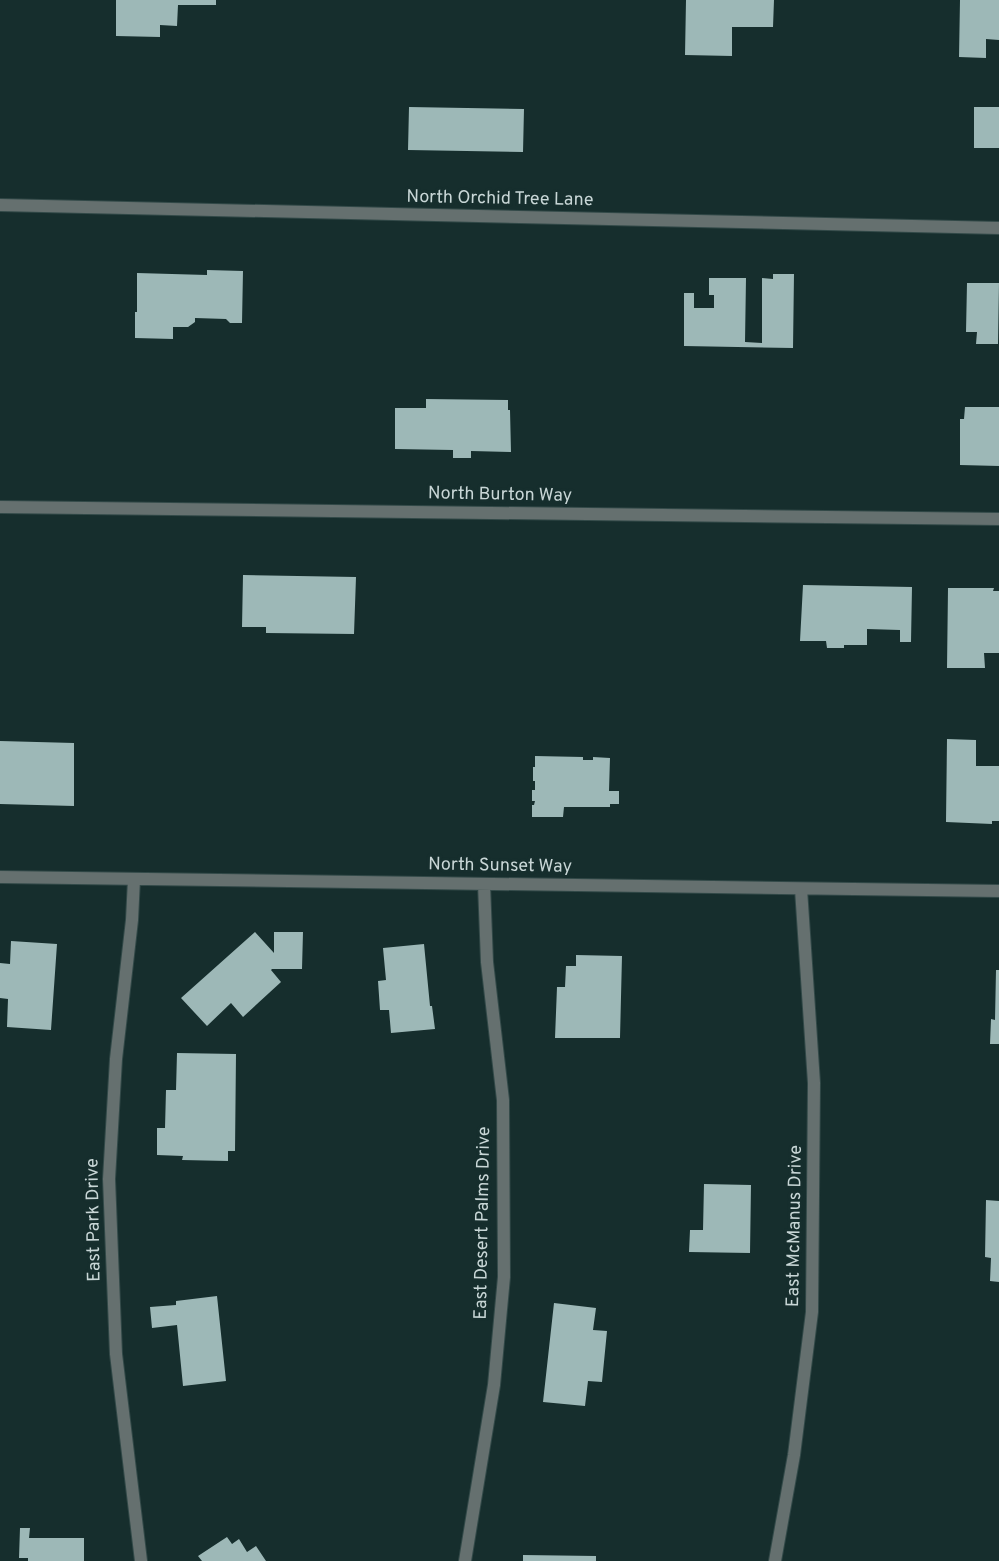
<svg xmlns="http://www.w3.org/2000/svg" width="999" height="1561" font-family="Overpass,sans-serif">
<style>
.building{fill:#9db8b7}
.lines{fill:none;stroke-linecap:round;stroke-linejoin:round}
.street-casing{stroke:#324948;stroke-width:14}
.street{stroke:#65706f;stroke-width:12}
.labels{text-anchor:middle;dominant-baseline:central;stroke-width:6;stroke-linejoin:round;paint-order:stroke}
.street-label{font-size:18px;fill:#c8d6d6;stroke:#162e2d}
</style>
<rect width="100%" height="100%" fill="#162e2d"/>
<path class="building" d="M116,0H216V5H178L177,26L160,25V37L116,36Z
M686,0H774L773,27H732V56L685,55Z
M960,0H999V40L986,39V58L959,57Z
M409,107L524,109L523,152L408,150Z
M974,107H999V148H974Z
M207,270L243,271L242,323H230L226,319L195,318V322L188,327H173V339L135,338V312H137V273L207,275Z
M773,274H794L793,348L684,346V293H694V308H714V295H709V278H746L745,342L762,343V278L773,279Z
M967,283H999L998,344H976L977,332H966Z
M426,399L508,400V410H510L511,452L471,451V458H453V450L395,449V408H426Z
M965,407H999V466L960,465V419H964Z
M243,575L356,577L354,634L266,633V627H242Z
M803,585L912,587L911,642H900V630L867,629V645H844V648H827L826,641H800Z
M948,588H994L993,591H999V653H984L985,668H947Z
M947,739L976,740V766H999V821H992V824L946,822Z
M0,741L74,743V806L0,804Z
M535,756L583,757V760H593V757L610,758L609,791H619V804H610V807H564L563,817H532V805H534L535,801H532V790H535V781H533V767H535Z
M255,932L274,953V932H303L302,969H272L271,970L281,982L243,1017L231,1003L207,1026L181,998Z
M11,941L57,944L51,1030L7,1027L8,999L0,998V963L10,964Z
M424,944L430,1006H432L435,1029L391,1033L389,1010H380L378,981L386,980L383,948Z
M576,955L622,956L620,1038H555L557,987H565L566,966H576Z
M996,970H999V1044H990L991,1019L995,1020Z
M177,1053L236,1054L235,1151H228V1161L182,1160L183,1156L157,1155V1128H165L166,1090H176Z
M704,1184L751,1185L750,1253L689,1252L690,1230H703Z
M986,1200L999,1201V1282L990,1281L991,1258L985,1257Z
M217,1296L226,1381L183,1386L177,1325L152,1328L150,1307L176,1305V1301Z
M554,1303L596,1308L593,1330L607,1331L602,1382L588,1381L585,1406L543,1402Z
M20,1528H30L29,1538H84V1561H28V1558H19Z
M227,1537L232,1544L239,1539L247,1552L256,1546L266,1561H202L198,1556Z
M523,1555L596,1556V1561H523Z"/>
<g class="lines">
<defs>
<path id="street" d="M0,205L999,228
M0,507L999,519
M0,877L999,891
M134,879L132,920L116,1059L109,1179L116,1354L141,1561
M465,1561L494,1385L504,1277L503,1100L487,962L484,884
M775,1561L794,1455L812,1312L814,1083L801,889"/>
</defs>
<use href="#street" class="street-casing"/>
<use href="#street" class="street"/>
</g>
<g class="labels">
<g class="street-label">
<text transform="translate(500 199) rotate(1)">North Orchid Tree Lane</text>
<text transform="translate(500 495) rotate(1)">North Burton Way</text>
<text transform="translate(500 866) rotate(1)">North Sunset Way</text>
<text transform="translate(94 1220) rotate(-91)">East Park Drive</text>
<text transform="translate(483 1223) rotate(-89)">East Desert Palms Drive</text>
<text transform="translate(795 1226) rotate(-89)">East McManus Drive</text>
</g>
</g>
</svg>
